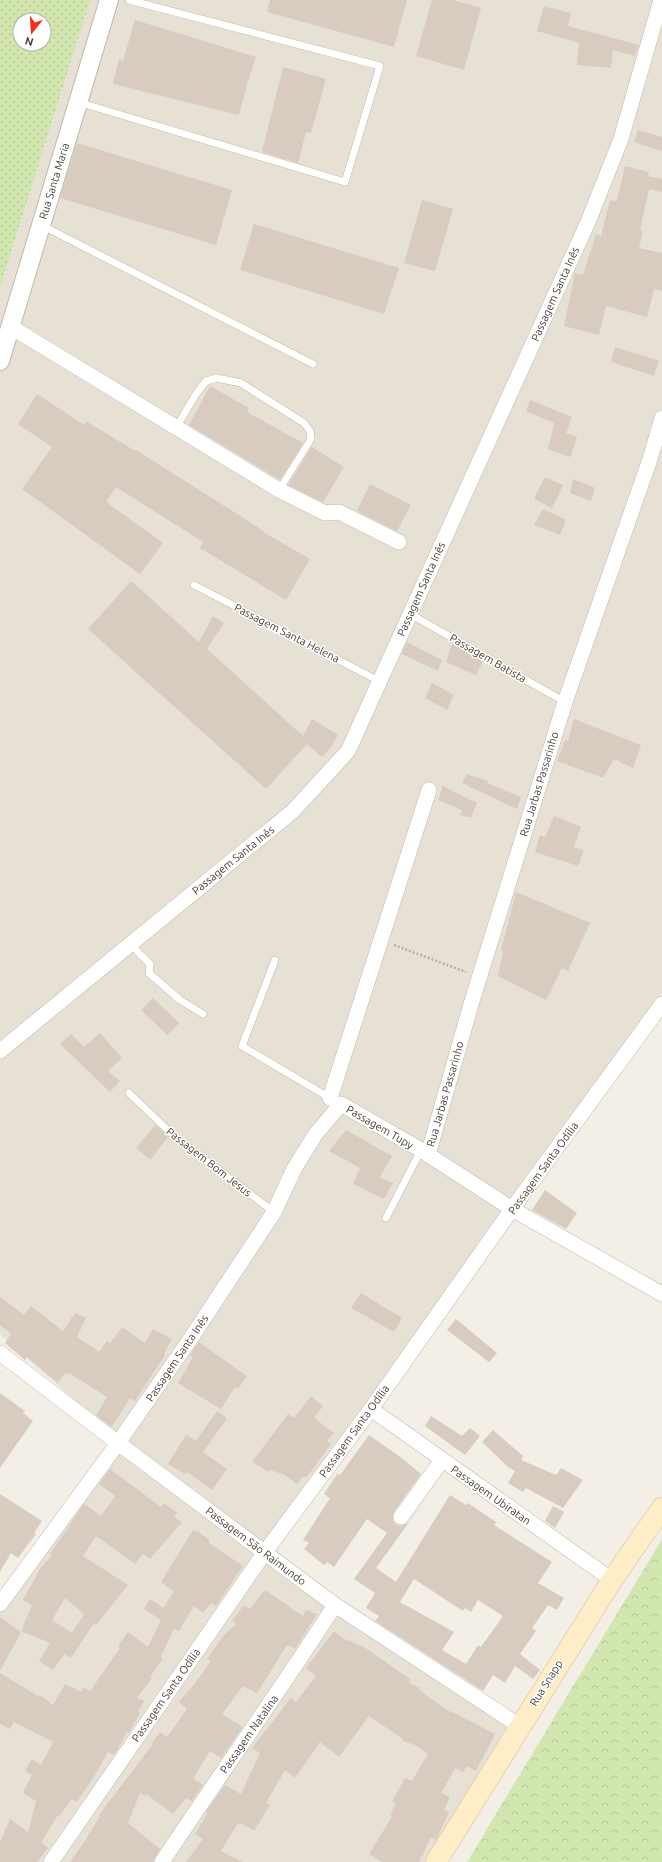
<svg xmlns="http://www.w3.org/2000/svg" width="662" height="1862" font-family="Ubuntu,sans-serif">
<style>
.residential{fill:#e7e0d4;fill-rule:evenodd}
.grass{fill:url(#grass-dots);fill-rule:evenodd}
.forest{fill:url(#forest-crowns)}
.building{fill:#d7ccbf;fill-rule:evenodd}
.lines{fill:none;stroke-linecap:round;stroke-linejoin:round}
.service-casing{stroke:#c1b8ac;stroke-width:8}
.minor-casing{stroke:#c1b8ac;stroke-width:16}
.tertiary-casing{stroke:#c1b8ac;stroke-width:20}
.secondary-casing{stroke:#d2bf97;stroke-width:22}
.path{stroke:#c0b09a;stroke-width:2.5;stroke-dasharray:2 2;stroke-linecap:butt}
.service{stroke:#fff;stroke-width:7}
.minor{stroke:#fff;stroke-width:15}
.tertiary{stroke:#fff;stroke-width:18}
.secondary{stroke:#feedc6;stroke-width:21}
.labels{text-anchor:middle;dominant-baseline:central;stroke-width:3;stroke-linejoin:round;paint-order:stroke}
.street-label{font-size:11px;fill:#463e36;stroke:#fff}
</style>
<defs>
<pattern id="grass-dots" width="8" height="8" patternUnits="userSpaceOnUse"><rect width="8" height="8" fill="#d1e7af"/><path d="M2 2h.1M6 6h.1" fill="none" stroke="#b5c797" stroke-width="1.8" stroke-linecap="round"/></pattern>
<pattern id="forest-crowns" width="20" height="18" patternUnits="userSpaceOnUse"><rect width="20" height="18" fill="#d1e7af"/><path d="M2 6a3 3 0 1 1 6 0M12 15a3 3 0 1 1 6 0" fill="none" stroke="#b5c797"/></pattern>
</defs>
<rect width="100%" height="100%" fill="#f3eee6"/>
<path class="residential" d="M0,0H662V994L512,1209L265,1553L513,1717L426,1862H0V1595L118,1443L113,1434L0,1334ZM20,20H44V44H20Z"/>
<path class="grass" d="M0,0H90L0,287ZM20,20H44V44H20Z"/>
<path class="forest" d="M662,1539V1862H467Z"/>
<path class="building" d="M270,0H407L394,47L267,12Z
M432,0H453L481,8L464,70L416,56Z
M544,6L571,13L568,26L639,45L635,56L613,50L611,68L577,65L579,43L537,31Z
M135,20L256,57L247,85L239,115L113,84L119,59L123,60Z
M283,67L326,79L311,133L306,132L298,163L262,152Z
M638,130L662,137V151L634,142Z
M77,143L232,190L216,245L60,198Z
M625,166L649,172L648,176L662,179V192L649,189L640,230L643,231L639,248L662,253V291L654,289L647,317L606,306L599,335L564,326L575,273L583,275L596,234L601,236L610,200L617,201Z
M422,200L453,209L435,271L404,263Z
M254,224L399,268L384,314L240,270Z
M615,347L659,361L654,376L611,362Z
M210,386L249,408L247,412L303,443L280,480L189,425Z
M37,394L84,425L86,421L135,451L136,450L264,531L263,532L310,559L286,600L200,548L203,542L116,487L106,502L163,543L140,574L22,489L52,447L18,424Z
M530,400L572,417L566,433L577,437L570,457L548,449L554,423L526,411Z
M312,447L344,467L323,502L288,485Z
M545,477L563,485L552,508L534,499Z
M573,479L595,488L591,501L570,493Z
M370,484L411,505L397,531L357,511Z
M543,509L566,520L560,535L534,525Z
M131,581L199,642L213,616L224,623L207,649L303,736L312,719L338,735L331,747L322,757L307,744L266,789L88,629Z
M407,642L442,660L438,671L402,654Z
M452,644L483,661L476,675L446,662Z
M432,683L454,695L447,710L425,698Z
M574,719L641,745L633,768L614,759L603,778L557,761L565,740L568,741Z
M467,774L488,781L487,783L521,797L517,809L462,783Z
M443,786L477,803L471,818L460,815L462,810L438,800Z
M554,816L581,827L574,847L584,850L578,866L535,852L540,835L545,837Z
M516,892L590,923L568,971L562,968L546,1000L498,976L503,952L501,950Z
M153,998L179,1023L167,1035L141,1010Z
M100,1033L122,1058L108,1071L120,1081L110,1092L60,1044L71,1034L84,1047Z
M155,1125L168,1137L150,1160L136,1148Z
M346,1130L392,1156L380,1177L393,1183L384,1199L353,1184L360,1168L329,1151Z
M545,1190L577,1213L566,1229L532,1210Z
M361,1293L402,1318L394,1332L351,1308Z
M0,1297L24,1315L31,1306L63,1331L75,1313L86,1318L77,1337L99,1352L107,1341L110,1343L122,1327L145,1343L153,1329L172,1339L164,1354L165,1355L135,1401L130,1398L112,1427L96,1415L107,1397L69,1373L68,1374L65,1373L58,1383L27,1357L25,1360L5,1343L11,1334L0,1325Z
M456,1319L497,1353L489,1362L447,1330Z
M199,1342L247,1376L238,1389L235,1387L221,1409L178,1383L193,1357L190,1355Z
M0,1393L25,1411L23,1413L33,1421L0,1468Z
M311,1396L323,1406L314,1418L334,1433L327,1441L331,1444L306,1478L303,1476L297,1484L285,1475L270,1470L269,1472L252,1462L288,1414L294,1418Z
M217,1411L227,1418L203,1452L227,1469L212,1490L187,1472L185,1474L168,1464L186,1435L196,1441Z
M431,1416L462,1436L470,1428L480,1436L465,1455L425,1426Z
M493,1430L523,1456L521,1460L556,1475L561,1468L583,1480L563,1508L526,1488L523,1492L508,1483L515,1471L508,1467L482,1442Z
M369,1435L403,1459L421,1474L394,1512L393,1520L395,1524L400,1526L408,1523L436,1485L376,1568L396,1582L450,1495L466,1505L468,1503L496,1522L494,1525L552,1562L538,1583L564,1598L557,1610L548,1605L532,1628L536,1631L520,1654L540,1670L533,1679L515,1666L505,1683L493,1675L483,1691L375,1621L379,1616L366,1608L375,1593L354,1579L387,1533L367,1519L334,1567L327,1562L324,1565L304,1549L309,1543L303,1540L330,1498L324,1494L337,1474L340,1475ZM414,1579L463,1611L465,1608L471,1612L478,1600L503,1616L481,1647L478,1645L466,1664L442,1650L454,1632L400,1602Z
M110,1469L161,1507L164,1503L177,1513L174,1517L182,1522L150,1559L143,1554L135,1564L96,1536L83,1556L128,1585L96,1625L94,1623L71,1658L64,1654L53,1670L39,1661L50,1643L21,1631L32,1605L23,1600L40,1569L52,1555L50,1554L84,1504L101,1516L115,1496L99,1484ZM65,1598L84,1614L72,1633L52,1620Z
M0,1494L42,1521L34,1533L36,1534L18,1558L11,1553L0,1572Z
M553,1506L564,1512L555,1528L545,1521Z
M193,1530L198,1532L210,1540L208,1542L243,1566L216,1606L211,1603L203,1613L194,1606L179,1631L174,1628L161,1657L163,1658L150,1677L152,1678L137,1698L144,1701L138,1711L140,1713L129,1733L127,1732L114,1755L108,1752L97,1772L77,1802L71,1799L60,1816L58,1815L41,1842L48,1848L37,1862H0V1842L10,1819L28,1832L36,1801L23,1793L32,1775L25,1770L32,1759L41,1765L53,1742L14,1722L10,1729L0,1724V1673L38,1696L40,1695L53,1705L65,1684L81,1692L83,1687L90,1691L120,1648L118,1646L128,1632L148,1647L161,1620L144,1609L150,1599L163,1608L174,1592L161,1582Z
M265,1590L303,1616L306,1610L317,1614L295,1649L287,1645L257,1693L243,1686L222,1714L243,1727L221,1758L210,1751L193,1778L203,1785L192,1801L186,1798L173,1814L146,1794L145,1796L140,1793L128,1823L160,1849L153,1862H70L85,1841L100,1816L99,1815L153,1744L152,1743L160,1732L167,1737L187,1709L179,1702L189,1690H190L211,1661L207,1659L223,1636L236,1624L232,1621L244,1605L250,1609Z
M0,1617L21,1632L0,1671Z
M334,1631L342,1638L364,1647L411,1680L409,1683L420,1688L419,1690L450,1712V1711L495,1734L476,1771L467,1766L463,1772L455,1768L441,1793L450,1797L444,1810L449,1812L436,1840L431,1837L419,1862H382L369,1854L392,1817L390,1816L396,1804L392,1802L405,1778L412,1781L428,1754L415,1745L403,1741V1739L369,1716L339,1757L320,1742L295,1778L285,1770L266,1803L270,1805L254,1831L241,1823L240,1824L238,1823L221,1851L243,1862H186L203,1839L195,1834L208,1813L206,1812L225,1785L241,1794L260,1753L252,1748L291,1698L296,1702L316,1676L306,1668Z"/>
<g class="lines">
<defs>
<path id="service" d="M78,102L345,182L380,66L129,0
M41,225L313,364
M176,428L196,394L206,381L217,378L241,383L304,423L310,431L311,439L279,490
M194,585L379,681
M410,614L565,702
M130,944L150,964L149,973L180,1000L203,1014
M275,960L242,1046L330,1098
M129,1093L175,1137L274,1212
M386,1218L421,1150"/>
<path id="minor" d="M11,327L279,490L325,513L339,512L399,542
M0,1051L293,811L348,751L588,222L621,139L661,0
M330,1098L429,790
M428,1155L472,1001L565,702L650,459L662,418
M0,1353L118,1443L335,1605L520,1726
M371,1409L612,1580
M401,1517L442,1460
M0,1604L118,1443L191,1338L274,1212L294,1169L315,1135L341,1104L421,1150L512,1209L662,1294
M51,1862L265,1552L371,1409L512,1209L662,1004
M162,1862C219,1776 279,1692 335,1605"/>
<path id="tertiary" d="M0,361L109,0"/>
<path id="secondary" d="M436,1862L612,1580L662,1508"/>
</defs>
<use href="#service" class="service-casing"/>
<use href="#minor" class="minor-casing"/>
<use href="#tertiary" class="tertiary-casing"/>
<use href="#secondary" class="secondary-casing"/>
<path class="path" d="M394,945L466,972"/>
<use href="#service" class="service"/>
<use href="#minor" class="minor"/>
<use href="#tertiary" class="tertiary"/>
<use href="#secondary" class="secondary"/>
</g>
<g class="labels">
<g class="street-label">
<text transform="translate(54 181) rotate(-73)">Rua Santa Maria</text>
<text transform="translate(555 294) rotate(-66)">Passagem Santa Inês</text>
<text transform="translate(421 589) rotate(-66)">Passagem Santa Inês</text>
<text transform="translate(287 633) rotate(27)">Passagem Santa Helena</text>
<text transform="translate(488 658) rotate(30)">Passagem Batista</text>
<text transform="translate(539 784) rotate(-73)">Rua Jarbas Passarinho</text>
<text transform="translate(233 860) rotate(-39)">Passagem Santa Inês</text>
<text transform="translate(445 1094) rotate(-74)">Rua Jarbas Passarinho</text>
<text transform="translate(380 1127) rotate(30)">Passagem Tupy</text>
<text transform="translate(209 1162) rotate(38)">Passagem Bom Jesus</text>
<text transform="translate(543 1168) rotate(-54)">Passagem Santa Odília</text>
<text transform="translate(177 1358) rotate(-56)">Passagem Santa Inês</text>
<text transform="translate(354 1431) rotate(-54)">Passagem Santa Odília</text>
<text transform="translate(491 1495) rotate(35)">Passagem Ubiratan</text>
<text transform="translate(256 1546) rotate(37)">Passagem São Raimundo</text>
<text transform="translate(546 1683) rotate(-58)">Rua Snapp</text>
<text transform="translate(166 1695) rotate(-55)">Passagem Santa Odília</text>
<text transform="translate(249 1734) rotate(-55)">Passagem Natalina</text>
</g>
</g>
<g transform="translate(32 32) rotate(197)"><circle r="19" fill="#ffffff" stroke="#b5b2af"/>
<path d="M0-3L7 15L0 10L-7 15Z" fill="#f62e1a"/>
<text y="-6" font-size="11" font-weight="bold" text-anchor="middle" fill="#463e36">N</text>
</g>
</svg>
